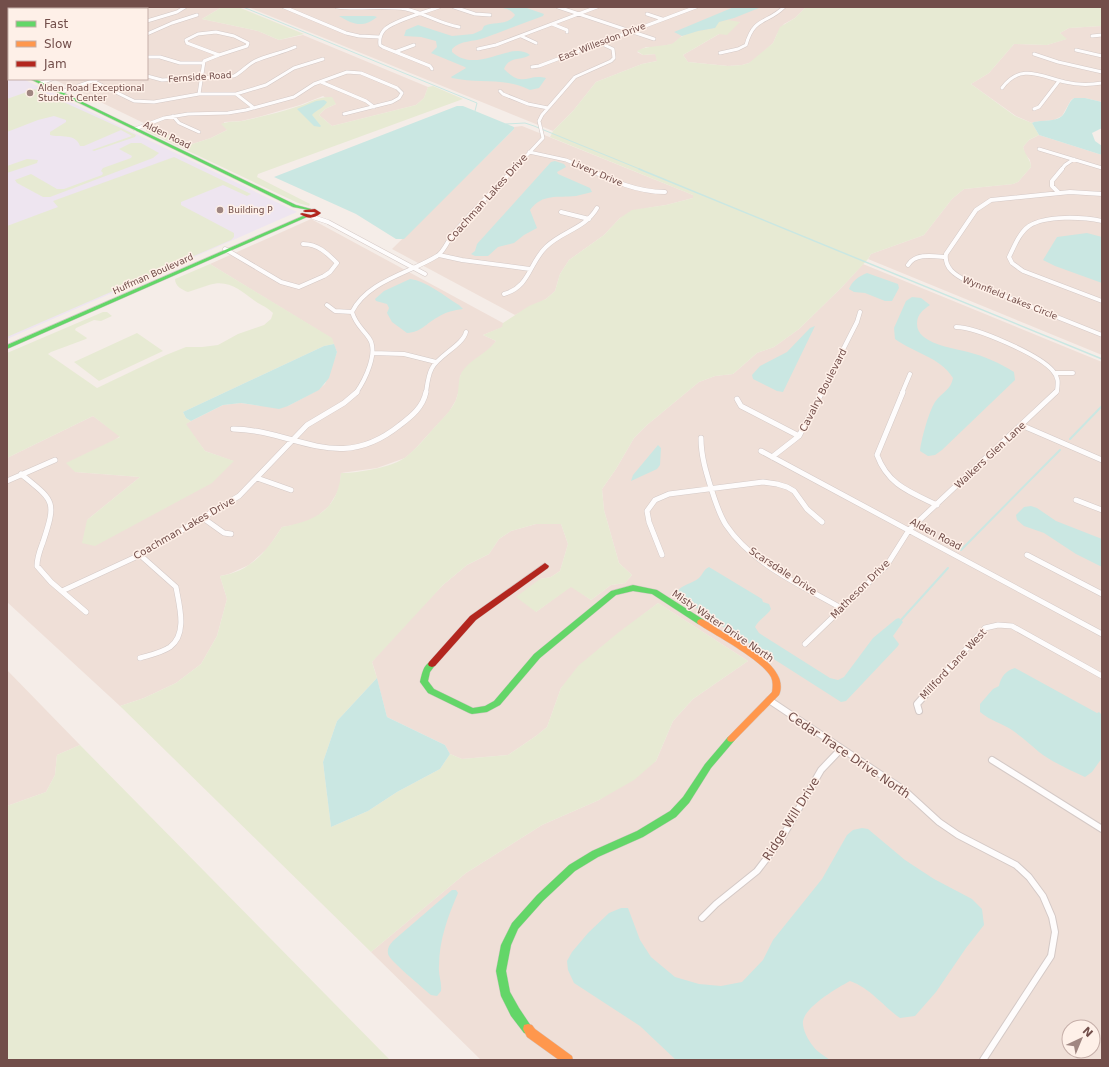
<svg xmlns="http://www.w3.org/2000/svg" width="1109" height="1067" font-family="'DejaVu Sans',sans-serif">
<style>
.residential{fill:#efdfd7;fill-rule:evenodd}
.education{fill:#eee5f0}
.green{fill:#e7ead3}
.water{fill:#cae7e2}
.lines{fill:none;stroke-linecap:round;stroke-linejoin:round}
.stream-far2{stroke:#cae7e2;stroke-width:1}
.stream-far1{stroke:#cae7e2;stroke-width:1.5}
.stream{stroke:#cae7e2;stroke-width:2}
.street-far3-casing{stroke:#d4c9c6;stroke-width:4}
.street-far2-casing{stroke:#d4c9c6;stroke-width:5}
.street-far1-casing{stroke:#d4c9c6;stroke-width:6}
.street-casing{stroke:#d4c9c6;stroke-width:8}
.fast-casing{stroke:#d4c8c5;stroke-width:1}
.slow-casing{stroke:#d4c8c5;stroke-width:1}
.jam-casing{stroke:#d4c8c5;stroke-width:1}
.street-far3{stroke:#fefcfc;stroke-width:3}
.street-far2{stroke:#fefcfc;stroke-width:4}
.street-far1{stroke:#fefcfc;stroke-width:5}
.street{stroke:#fefcfc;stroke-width:6}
.fast{fill:#63d668;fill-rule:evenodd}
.slow{fill:#ff974d;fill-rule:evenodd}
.jam{fill:#b3261e;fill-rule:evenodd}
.poi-dot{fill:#a08681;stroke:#fef0e8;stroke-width:1.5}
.labels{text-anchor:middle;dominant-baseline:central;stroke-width:3;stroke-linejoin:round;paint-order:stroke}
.far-street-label{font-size:9px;fill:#724e4a;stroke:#fef0e8}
.far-poi-label{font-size:9px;fill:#724e4a;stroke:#fef0e8;text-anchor:start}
.street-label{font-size:10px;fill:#724e4a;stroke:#fef0e8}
.near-street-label{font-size:12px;fill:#724e4a;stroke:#fef0e8}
</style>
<rect width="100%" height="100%" fill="#f5ede8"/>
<path class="residential" d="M7,7H222L202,19L258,31L279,40L303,35L428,87L424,98L416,105L332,126L319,115L325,109L336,104L323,96L300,105L262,116L241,121L224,122L227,130L211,138L189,145L53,79H147V9H9V60H7Z
M248,7H806L795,18L784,24L777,34L773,43L757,58L749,63L742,65L728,66L688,62L683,55L740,22L682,36L673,44L656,47H646L637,52L643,55L656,54L657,61L642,64L596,82L573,111L553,131Z
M1102,26V102L1085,98H1074L1071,100L1062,116L1054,120L1034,122L1032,123L1016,116L971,84L989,73L1014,44L1047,45L1066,39L1060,33L1069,28Z
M522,126L693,195V198L666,205L647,208L620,218L604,235L569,260L560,274L555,291L546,299L515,315L392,249L514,129V127Z
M1039,135L1102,155V355L868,259L871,254L924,235L952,199L964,189L1013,184L1018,182L1031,167L1030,160L1025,154L1023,147L1029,140Z
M311,219L503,323V327L483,335L496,341L490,349L471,363L460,376L459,390L456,400L449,412L414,450L405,458L377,468L341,473L340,488L329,506L314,519L301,524L282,527L268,548L249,565L229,574L220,576L227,599L217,636L201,664L176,683L144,698L120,706L7,602V458L93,416L120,436L75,472L140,477L87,520L233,461L205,451L185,424L223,405L241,403L261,406H288L318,390L325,384L337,352L331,338L210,264Z
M863,264L1102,362V1060H481L371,952L466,873L542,825L599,800L656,761L673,721L693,699L748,661L658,603L599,649L561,688L547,727L536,736L508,755L462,759L450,754L445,745L387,717L375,671L372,662L389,641L443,585L467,565L489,554L499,539L511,531L536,524H561L568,544L560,571L551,577L540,579L536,612L571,586L591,600L611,585L625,583L632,575L619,563L604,510L602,489L616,469L634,438L647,425L699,382L715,376L733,374L757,353L774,347L799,329L842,287ZM1069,1027H1093V1051H1069Z
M7,670L80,745L57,755L55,775L46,792L7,806Z"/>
<path class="education" d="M7,73H9V79H23L297,212L7,339Z"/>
<path class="green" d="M222,7H238L304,34L279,40L258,31L202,19Z
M806,7H1102V26L1069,28L1060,33L1067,39L1047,45L1014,44L989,73L971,84L1015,116L1032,123L1039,135L1029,140L1023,147C1025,155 1031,160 1031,167L1018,182L1013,184L964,189L952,199L924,235L871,254L868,259L842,287L799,329L774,347L757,353L733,374L715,376L699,382L647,425L634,438L616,469L602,489L604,510L619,563L632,575L625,583L611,585L591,600L571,587L536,612L516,597L540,579L551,577L560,571L568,544L561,524H536L511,531L499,539L489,554L467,565L443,585L372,662L377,678L337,721L323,762L331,827L368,811L397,792L440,769L450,754L462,759L508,755L536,736L547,727L561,688L578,666L619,632L658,603L748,661L693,699L673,721L656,761L634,780L599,800L542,825L466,873L371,952L120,706L144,698L176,683L201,664L217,636L227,599L220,576C250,572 267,551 282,527C315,521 338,510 341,473C359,473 393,467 406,457C417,448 425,438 434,428C442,419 450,412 455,402C461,391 456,378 464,369C473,358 487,353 496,341L483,335L502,327L503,323L529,306L546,299L555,291L560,274L569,260L604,235L620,218L632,210L666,205L693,198V195L550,137L553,131L573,111L596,82L642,64L657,61L655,54L643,55L637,51C649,45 658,47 671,44C675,43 677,39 681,37C691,31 704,30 715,28L718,22L728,20L740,22L727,35L719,34L683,55L688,62L728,66L742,65L749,63L773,43L780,27L795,18Z
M433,86L463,99L258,174L257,177L310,204L309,206L298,203L146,131V128L151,126L189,145L211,138L227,130L221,124C228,121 235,122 242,121C261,117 281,112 299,106C311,102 319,96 332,97L336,104L325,109L319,115L332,126L416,105L424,98L428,87Z
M35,89L136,135L135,137L94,151L92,150L132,136L121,130L84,146H80C76,133 60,138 50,135V132L66,122V120L54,116L38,120L7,132V99Z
M131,143H141L159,153L153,158L50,197H43L17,183L15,180L31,174L57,189H64L102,175L103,173L101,171L103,168L131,158L132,156L119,149Z
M174,157L251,194L247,196L223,185L181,202V205L234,233V237L231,240L7,337V226L58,207L53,201Z
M27,159L38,160L37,163L7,173V166Z
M210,264L332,338L334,344L324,346L183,412L186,418L191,421L186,424L205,451L234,461L212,483L95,546L82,543L87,520L140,477L75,472L66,463L120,437L93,416L7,458V353L103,312H107L112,316L101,321L94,320L76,328L75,330L87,338L86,339L51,352L48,354L97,388L166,355L186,347H202L218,345L238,334L264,325L271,319L273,313C266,306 262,306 255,301C240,290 228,279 209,285C202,287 195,290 188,292C182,290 175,286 175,279Z
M137,333L163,351L99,381L74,362Z
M80,745L390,1060H7V806L46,792L55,775L57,755Z"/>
<path class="water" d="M497,7H524L544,14L543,16C523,23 504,31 484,38C473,42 461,40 452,49V52C477,75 510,40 530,55C520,61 509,56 504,69C524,89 527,73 546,78L539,88L530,90C504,77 479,84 452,78L451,77L466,68L465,67L431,53L437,47L436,41L421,37L404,36L406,30L418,25L452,36L473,34L482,30L484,26C494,21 507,26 515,15C511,9 504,8 497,7Z
M734,7L759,8L734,18L719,22L715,28L698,31L682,36L674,32Z
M339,16H374L377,17C363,28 354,25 339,16Z
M1074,98H1085L1102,102V128L1092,133L1095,141L1102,146V155L1039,135L1032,123L1034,122C1042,120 1055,122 1062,116C1067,111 1068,102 1074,98Z
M324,100L327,102C324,108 316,110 312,115L321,126L320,127L314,126L297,109L316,101Z
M457,106H463L514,127V129L404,239H396L356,214L274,177Z
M555,161L564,164L566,167L557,172L558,174L590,188L592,192C587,193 581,195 576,196C557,198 543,193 530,210L537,228L524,235L514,243L498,247L488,256H475L471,254L475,251L477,244L551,162Z
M1087,233L1102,237V283L1055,266L1043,260L1057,237Z
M867,273L898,284L899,288L892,301H885L865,293L854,292L849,289C852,281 859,276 867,273Z
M410,279C427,281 444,296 459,305L463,309C454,310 446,312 438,317C425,324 422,332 407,333L392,322L387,313L389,308L387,304L376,301L375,299L384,291Z
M912,297L921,298L930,305C923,310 917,314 917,324C917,344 954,348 968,352C984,356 1000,363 1014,372L1015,380L942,450L935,455L928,456L920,451C921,440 929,411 935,402C942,392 951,390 953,378C940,357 914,353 895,339L894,328L906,301Z
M815,326L783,392L777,391L753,379L752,375L760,366L787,352L810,328Z
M334,344L337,352L329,378L319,390L288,406L279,409L241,403L223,405L191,421L186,418L183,412L324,346Z
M658,445L661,448L660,465L657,469L631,481L633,475Z
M1031,506L1037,508L1056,521L1102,539V567L1076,554L1044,533L1024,526L1017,520L1016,515L1024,507Z
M709,567L762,599L763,602L769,604L771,609C767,616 759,619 755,627L759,633L830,678L838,680L844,677L873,638L896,619L899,618L903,622L893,636L899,644L898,646L846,701L841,702L714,621L680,596L677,592C682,584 692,584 699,578C703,574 704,569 709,567Z
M1015,668L1097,713L1099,712L1102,715V758L1092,772L1085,777C1070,770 1052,762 1039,752C1030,744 1022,737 1012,730C1001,723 991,721 980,712V704L993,689L999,686C1001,677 1005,671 1015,668Z
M377,678L387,717L445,745L450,754L440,769L397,792L368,811L331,827L323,762L337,721Z
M862,828L868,829L905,860L934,879L972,899L982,909L984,925L966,948L936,992L915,1016L900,1018C883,1006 870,988 850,981C837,988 806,1006 803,1021C802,1029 808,1040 813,1046C817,1052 825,1056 830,1060H676L640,1026L574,983L568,970L567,961L572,952L588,933L609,913L621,908H628L640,940L651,957L675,977L699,984L721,986L742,982L763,960L773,940L822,879L847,835L853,830Z
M452,890H456L458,893C448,916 439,940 439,966C438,974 442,982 441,991L437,996L431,995C423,988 389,960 388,954C387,948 390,944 394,940Z"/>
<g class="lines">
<path class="stream-far2" d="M243,7L477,103L475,111
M506,124L525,123L534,126L642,170"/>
<path class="stream-far1" d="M639,169L1102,359"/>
<path class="stream" d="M1070,439L1102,406
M961,550L1060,450
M901,620L948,568"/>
<defs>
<path id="street-far3" d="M284,7L346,33L359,36L379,37
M337,7C360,10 383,5 406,9C424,13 440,24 459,27
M454,7L475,14L490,15
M558,7L654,39
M18,9L20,7
M61,9L63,7
M104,9L105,7
M647,14L662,19
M7,16L9,15
M147,21L177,12L185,7
M552,24L567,30V32
M216,32L234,36L248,43L247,46L219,55L187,43L186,40L198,34Z
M7,34H9
M147,34L172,23L197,15
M521,36L536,43
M1092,36L1102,35
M7,45H9
M478,49L496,45L597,7
M1076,50L1102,56
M395,52L414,45
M720,53L738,49L746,45C754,16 767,24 784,7
M1034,54L1058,62L1102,72
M147,57H160L180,63H203
M7,63L9,62
M532,67L539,66L696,7
M432,69L430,66L383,47L380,45C379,39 380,35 384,30C392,21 426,12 439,7
M147,76L162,80L234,76C242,72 247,65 255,61C268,55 282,53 295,47
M93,81L134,101L154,102L199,94H236L266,85L294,68L323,59
M321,82L366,101L374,107
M41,83L52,79
M1002,88C1020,63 1040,76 1065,82C1077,85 1090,85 1102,83
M500,91L503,94L528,104L548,108
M61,92L98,79
M199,94L204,61L219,55
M236,94L254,108
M1034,109L1039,107L1059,81
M173,116L179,123L199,132
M135,129L164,118L188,114L228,113L246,110L294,97L314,84L347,72L361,73L397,88L402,93L399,98L392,102L344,114
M1039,149L1102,168
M529,152L566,160L590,170
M513,170L543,138L539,121L542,115L575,77L611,61L614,58L613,49L600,43
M1061,170L1065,165L1074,159"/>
<path id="street-far2" d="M588,169C613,181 637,192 665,192
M1059,193L1052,186V181L1062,169
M1102,194L1070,192L991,200L976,210L946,254C944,268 955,275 967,281L1102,335
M561,212L589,219
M313,217L328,222L425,274
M1102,221C1083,217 1046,215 1029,226C1019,233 1014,247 1009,257L1012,263L1023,271L1102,301
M225,249L281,282L299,287L324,276L330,272L337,263C327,253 318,244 303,244
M439,255L462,260L530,269
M908,265C915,253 933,256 945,257
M504,294C530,287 529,263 546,247C562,231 585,229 597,208
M327,305L335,311L352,312
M956,327C976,327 1040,355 1053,371C1059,378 1058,383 1057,391L1055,393
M373,353L404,354L436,362
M1055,373H1073
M356,393C365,380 379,352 369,338C362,328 356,325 352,312C367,281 410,273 437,256C444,252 448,240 453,234C472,211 494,190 514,169
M426,393C427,385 428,375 432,368C439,355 463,345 466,332
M821,393L857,322L860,312
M902,393L910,374"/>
<path id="street-far1" d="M903,392L877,455C888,485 910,492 937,505
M737,399L741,406L799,436
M1021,425L1102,460
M233,429C297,430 338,475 400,425C412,416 423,407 426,392
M701,438C701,456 706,472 711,488C715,501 719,514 726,525C752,564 801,585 841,608
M761,451L1102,634
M772,457L799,436L822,392
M21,474C54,501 57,500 43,542C40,550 37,557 37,566L51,582L86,612
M257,478L291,490
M7,481L55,460
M1076,500L1102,510
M203,518L224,533L231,534
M140,555L176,587C179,605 188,634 170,647C161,653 150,655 140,658
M662,555L649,522L647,511L655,500L669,494L763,482L777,484L787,487L794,491L807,509L822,522
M1027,555L1102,594
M62,591L140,555L239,496L307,425L344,403L357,392
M805,644L887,565L909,530L1056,392
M934,685L985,628L998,625L1012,626L1102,676"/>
<path id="street" d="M769,700L904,790L939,822L958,835L1016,865L1029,877L1043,896L1052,917L1055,932L1051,956L983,1060
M919,711L917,704L935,684
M992,760L1102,829
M702,918L716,904L757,871L780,841L821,770L841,749"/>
<path id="fast" d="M30,79H35L296,205L311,209L309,210L293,207Z
M303,216L307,217L7,349V345Z
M633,585L657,590L704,620L705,622L704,624H698L652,594L633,591L616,595L540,658L500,705L487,712L472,714L469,713L428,693L420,682C422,674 424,660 435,662L436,664L430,672L428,681L434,689L473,708L485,706L494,701L534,654L611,591Z
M731,736L734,737L735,739L734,741L711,768L689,803L676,817L643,837L598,857L575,871L543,901L518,929L511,945L506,971L510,992L519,1008L533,1029L532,1033L528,1034L524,1033L511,1016L501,996L496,971L501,945L512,923L537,895L569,865L592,851L637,831L670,811L683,797L705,764L728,737Z"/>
<path id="slow" d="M7,68H9V71H7Z
M701,619C708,621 714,627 720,630C737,641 768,657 777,674C781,680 782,689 779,695L734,741L731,742L728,741L727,739L728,737L772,692C773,687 773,681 771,677C762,660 715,635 698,624L697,622L698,620Z
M528,1024L532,1025L535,1029L572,1056L573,1060H559L527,1037L523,1029L524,1025Z"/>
<path id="jam" d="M315,209L321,213C314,219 308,219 300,214L302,213L311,215L316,213L314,212H305L303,211L305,210Z
M545,563L549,566L548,568L476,620L435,666L432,667L429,666L428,664L429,662L470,616Z"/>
</defs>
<use href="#street-far3" class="street-far3-casing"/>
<use href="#street-far2" class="street-far2-casing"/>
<use href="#street-far1" class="street-far1-casing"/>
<use href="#street" class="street-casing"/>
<use href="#fast" class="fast-casing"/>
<use href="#slow" class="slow-casing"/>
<use href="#jam" class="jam-casing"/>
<use href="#street-far3" class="street-far3"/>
<use href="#street-far2" class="street-far2"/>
<use href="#street-far1" class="street-far1"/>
<use href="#street" class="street"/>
<use href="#fast" class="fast"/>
<use href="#slow" class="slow"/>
<use href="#jam" class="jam"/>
</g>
<g class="poi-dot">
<circle cx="30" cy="93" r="4"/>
<circle cx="220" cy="210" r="4"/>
</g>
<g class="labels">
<g class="far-street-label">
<text transform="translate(602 42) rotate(-21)">East Willesdon Drive</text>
<text transform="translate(200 77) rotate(-4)">Fernside Road</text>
<text transform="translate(167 135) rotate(26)">Alden Road</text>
<text transform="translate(597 173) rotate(23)">Livery Drive</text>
<text transform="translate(153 274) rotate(-24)">Huffman Boulevard</text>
<text transform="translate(1010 298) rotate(22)">Wynnfield Lakes Circle</text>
</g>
<g class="far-poi-label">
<text x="38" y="88">Alden Road Exceptional<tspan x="38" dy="10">Student Center</tspan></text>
<text x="228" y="210">Building P</text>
</g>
<g class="street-label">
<text transform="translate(487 198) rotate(-48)">Coachman Lakes Drive</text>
<text transform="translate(823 390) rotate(-63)">Cavalry Boulevard</text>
<text transform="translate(990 455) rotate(-43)">Walkers Glen Lane</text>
<text transform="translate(184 528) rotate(-30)">Coachman Lakes Drive</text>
<text transform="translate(936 534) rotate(28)">Alden Road</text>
<text transform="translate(783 571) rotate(33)">Scarsdale Drive</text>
<text transform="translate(860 589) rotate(-45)">Matheson Drive</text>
<text transform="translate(723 626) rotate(34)">Misty Water Drive North</text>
<text transform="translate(953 664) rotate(-47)">Millford Lane West</text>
</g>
<g class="near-street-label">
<text transform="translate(849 755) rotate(34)">Cedar Trace Drive North</text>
<text transform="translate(791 819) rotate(-58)">Ridge Will Drive</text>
</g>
</g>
<rect width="1109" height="1067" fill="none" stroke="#724e4a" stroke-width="16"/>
<rect x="8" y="8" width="140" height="72" fill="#fef0e8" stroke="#c6afa9"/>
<rect x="16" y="21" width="20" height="6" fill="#63d668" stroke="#c6afa9"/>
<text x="44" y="28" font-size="12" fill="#724e4a">Fast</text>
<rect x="16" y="41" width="20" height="6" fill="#ff974d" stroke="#c6afa9"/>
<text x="44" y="48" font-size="12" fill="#724e4a">Slow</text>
<rect x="16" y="61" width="20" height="6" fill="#b3261e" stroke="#c6afa9"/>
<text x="44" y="68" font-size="12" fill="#724e4a">Jam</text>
<g transform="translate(1081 1039) rotate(44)"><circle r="19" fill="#fef0e8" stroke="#c6afa9"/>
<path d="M0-3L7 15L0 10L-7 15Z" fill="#a08681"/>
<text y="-6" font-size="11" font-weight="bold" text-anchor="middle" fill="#724e4a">N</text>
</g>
</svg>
